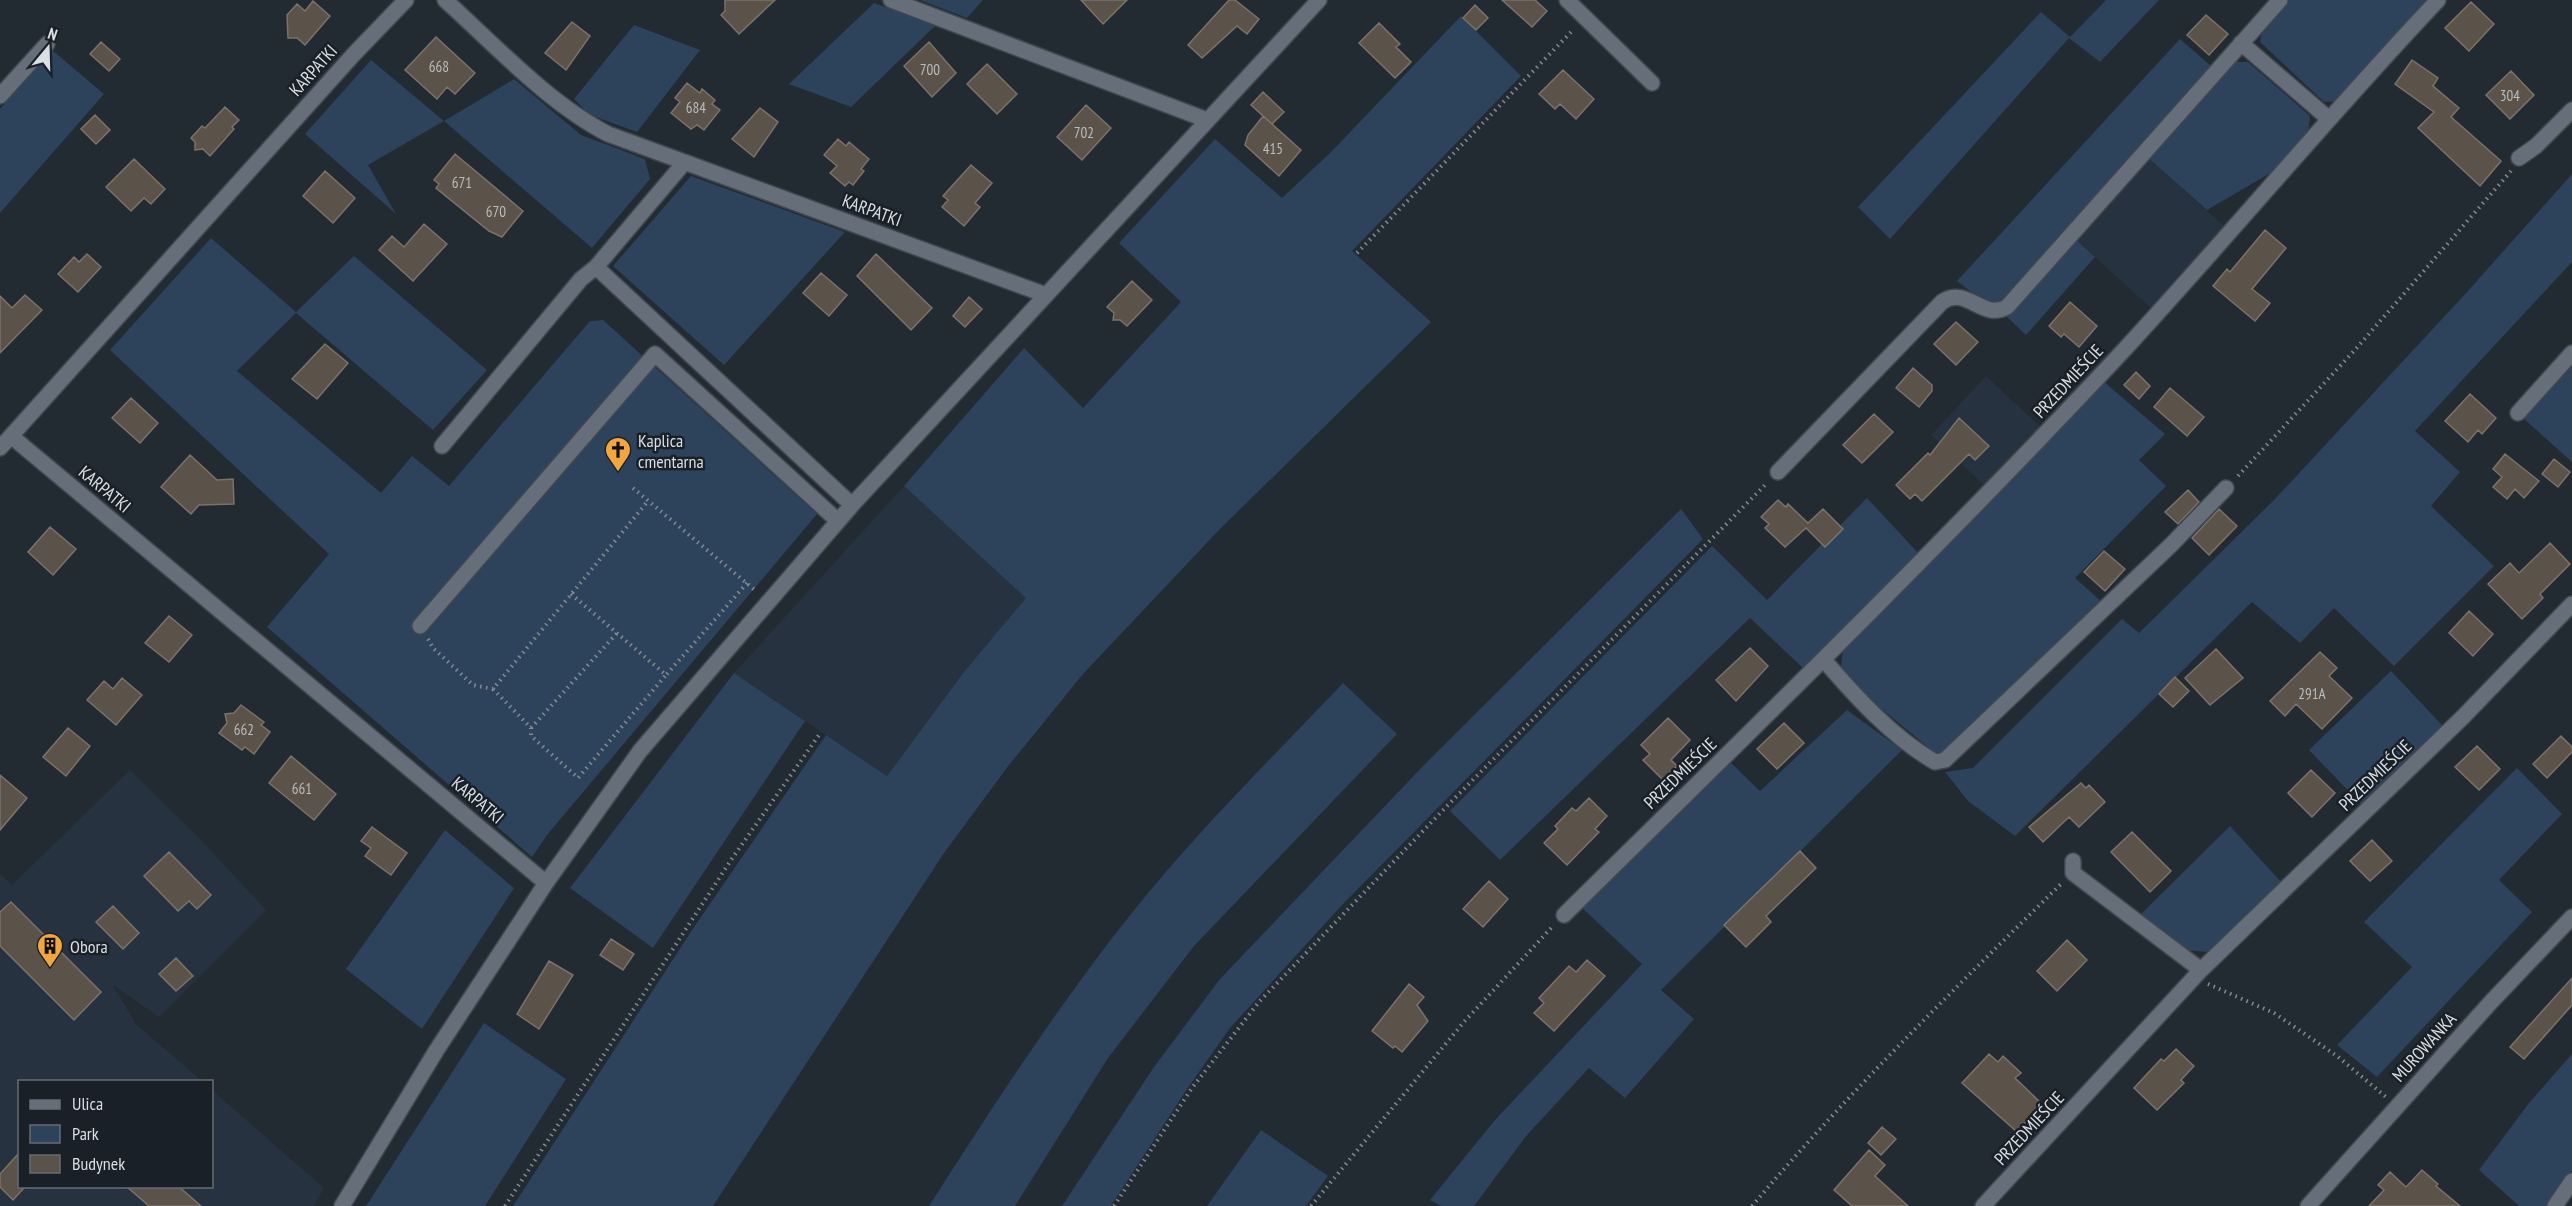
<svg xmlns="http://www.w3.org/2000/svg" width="2572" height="1206" font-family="'PT Sans Narrow',sans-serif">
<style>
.built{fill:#263240}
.green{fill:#2d435b}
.building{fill:#5b5349;stroke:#7b7268;stroke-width:1.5}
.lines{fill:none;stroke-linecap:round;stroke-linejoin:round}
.minor-casing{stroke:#41474f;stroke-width:18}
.path{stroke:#848b91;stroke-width:4;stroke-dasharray:1.5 4.5;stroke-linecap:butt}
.minor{stroke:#666f79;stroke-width:15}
.labels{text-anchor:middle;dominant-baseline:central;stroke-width:5;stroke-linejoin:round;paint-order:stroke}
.number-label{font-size:15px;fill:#babcbd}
.street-label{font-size:18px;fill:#dadfe4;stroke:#192028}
.poi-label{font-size:18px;fill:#dadfe4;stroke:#192028;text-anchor:start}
</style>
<rect width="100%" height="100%" fill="#222a32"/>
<path class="built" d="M2146,156L2225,227L2152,309L2073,237Z
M1986,376L2043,429L1987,488L1931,435Z
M904,486L1027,598L963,673L887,776L734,673Z
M130,770L201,840L266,910L159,1017L113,985L136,1024L202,1081L20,1082V1186H212V1090L324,1188L314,1206H0V874L12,885Z"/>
<path class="green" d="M920,0H983L967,18Z
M2106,0H2159L2100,62L2069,38L1890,239L1858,207L2041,12L2070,37Z
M2290,0H2430L2339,101L2324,102L2260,42L2262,30Z
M874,3L935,26L851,107L789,84Z
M1461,16L1521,76L1352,251L1431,322L1219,530L1083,674L1009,765L944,853L713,1206H513L694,927L826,735L887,776L963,673L1026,598L904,486L1024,348L1083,408L1181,302L1119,243L1215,139L1282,198L1331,152Z
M634,25L700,50L637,132L590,115L574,99Z
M2180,39L2211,66L1998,304L1983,301L1957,281Z
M52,50L104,94L0,213V109Z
M371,60L444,121L514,79L581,135L645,159L650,179L592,248L444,121L368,165L396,214L305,134Z
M2232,62H2248L2310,116L2308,135L2279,168L2207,210L2146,156Z
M2572,174V262L2415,431L2460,472L2431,506L2494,566L2394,666L2334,608L2300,643L2252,602L2015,836L1968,801L1945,772L1973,768L2122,619L2139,633L2275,499L2467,292Z
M691,176L845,232L724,365L613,266Z
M2073,237L2095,257L2026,335L2006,316Z
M211,238L296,312L354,256L487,370L433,430L296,313L237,371L381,493L412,456L449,486L590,321L603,320L817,514L547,835L532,857L267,627L329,554L110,350Z
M2572,361V462L2522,417Z
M2103,381L2165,434L2139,460L2166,486L2075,578L2102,602L1947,752H1934L1861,692L1841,667L1843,650Z
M1867,498L1920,555L1803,668L1750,618L1500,860L1450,811L1712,546L1767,600Z
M1681,509L1703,539L1342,905L1230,1028L1187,1089L1111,1206H1062L1154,1067L1220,979L1425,764Z
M2391,671L2443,726L2362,805L2309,750Z
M734,673L805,721L653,948L570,888Z
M1343,683L1397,734L1194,946L1108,1058L1015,1206H929C993,1106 1057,1007 1131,914C1196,832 1271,759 1343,683Z
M1847,710L1902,750L1661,990L1694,1019L1625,1098L1589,1068L1527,1135L1474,1206H1441L1430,1200L1495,1120L1642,964L1581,907L1729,761L1760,791Z
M2517,768L2562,814L2499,880L2532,912L2377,1077L2337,1045L2412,967L2364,922Z
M2230,826L2282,883L2208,952L2184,950L2139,916Z
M445,830L514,888L422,1029L346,969Z
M484,1023L566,1079L485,1206H366Z
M2572,1054V1170L2546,1206H2519L2479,1170L2529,1103Z
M1261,1130L1328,1176L1306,1206H1207Z"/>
<path class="building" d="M725,0H775L739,34L721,15L725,11Z
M1081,0H1127L1103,24Z
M1229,0H1235L1259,19L1247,34L1237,26L1202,58L1188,45Z
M1502,0H1535L1547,11L1532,27Z
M313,1L330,16L305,45L297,38H288L287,15L297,4L305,11Z
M2471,2L2494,24L2469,51L2445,28Z
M1475,5L1488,18L1476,30L1463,18Z
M2206,15L2228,34L2209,55L2187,35Z
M572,22L590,36L566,70L545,53Z
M1379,23L1400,44L1396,47L1411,62L1395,78L1359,43Z
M436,37L475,73L455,94L447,87L437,99L405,70Z
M101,42L120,59L109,71L90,54Z
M929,42L956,73L932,97L904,66Z
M2412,60L2438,78L2433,86L2459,108L2451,117L2501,161L2480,186L2418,128L2434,112L2395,84Z
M987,64L1017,94L997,114L967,84Z
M1563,70L1594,99L1576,119L1560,104L1555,109L1539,94Z
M2511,71L2534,95L2510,119L2486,95Z
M687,83L700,93L702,89L715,100L712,104L720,110L704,130L697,125L691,129L671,113L680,102L675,98Z
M1263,92L1284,112L1272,124L1251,105Z
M1086,105L1111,128L1082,160L1057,137Z
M225,107L239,120L232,127L234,129L210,156L203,149L195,150V142L191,138L202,126L205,128Z
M760,108L778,122L754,157L732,139Z
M95,115L110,130L96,144L81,129Z
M1263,116L1301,150L1279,176L1245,145L1248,135Z
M838,139L846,146L849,142L869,159L861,169L864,171L853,185L849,182L845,186L830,173L837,166L824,155Z
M455,154L523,211L502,237L489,231L436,188L439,184L434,180Z
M134,159L165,189L151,204L144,198L131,211L106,187Z
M971,165L992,183L975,203L980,207L964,226L942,207L948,200L943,196Z
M325,171L355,198L333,223L303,196Z
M424,224L447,244L413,281L379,250L392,236L404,247Z
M2265,230L2286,248L2252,289L2270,303L2255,321L2213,286L2227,269L2230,272Z
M87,254L101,267L78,292L58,274L74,257L79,262Z
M876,254L932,308L911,330L857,276Z
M821,273L847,295L829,316L803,293Z
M1132,281L1152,300L1127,326L1120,320H1113L1114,313L1107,307Z
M25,295L42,310L0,353V296L12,308Z
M969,297L982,309L965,327L953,316Z
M2070,302L2097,326L2079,347L2064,334L2061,337L2049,326Z
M1956,322L1978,342L1956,365L1934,344Z
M325,344L348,363L317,399L292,379Z
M1913,368L1932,385V391L1919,407L1896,388Z
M2136,372L2150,386L2139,399L2124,385Z
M2170,388L2204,417L2187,436L2154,407Z
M2470,394L2496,418L2482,434L2478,430L2468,442L2445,421Z
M131,398L158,423L140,443L112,418Z
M1874,414L1893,432L1862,463L1843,445Z
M1959,418L1989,446L1975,460L1969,454L1922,501L1915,494L1910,499L1896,485L1928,453L1930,455Z
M2505,454L2539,481L2524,498L2515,489L2507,499L2493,487L2502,477L2493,469Z
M190,455L217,480L233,479L234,504L199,505L191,514L161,487Z
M2554,459L2570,472L2558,487L2542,474Z
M2188,490L2199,502L2178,524L2165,512Z
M1778,500L1786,507L1788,504L1808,523L1823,509L1843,529L1825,547L1806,528L1785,547L1765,528L1769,524L1761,517Z
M2219,509L2237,526L2209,555L2192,538Z
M50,527L76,549L53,575L28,552Z
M2550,543L2570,564L2540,594L2543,598L2522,619L2488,584L2510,563L2519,573Z
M2104,551L2125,569L2105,591L2084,572Z
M2469,611L2493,634L2473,656L2449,633Z
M169,616L192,635L169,662L145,643Z
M1750,648L1768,666L1736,701L1716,680Z
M2216,649L2243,678L2210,705L2185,678Z
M2320,652L2337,668L2329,676L2352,698L2322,729L2296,704L2285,716L2270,701Z
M2175,677L2189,691L2173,707L2159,694Z
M122,678L142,695L116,725L87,700L104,681L113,689Z
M241,705L264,722L261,725L270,732L254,754L245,747L242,750L219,733L227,723L225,714L234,713Z
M1668,718L1690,740L1671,760L1677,766L1663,780L1643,760L1650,754L1641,745Z
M1784,723L1804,743L1777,769L1757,749Z
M68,728L90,746L66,776L43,757Z
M2561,736L2572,747V752L2547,778L2533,764Z
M2477,746L2500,769L2479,790L2455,767Z
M291,756L336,794L314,820L269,783Z
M2311,770L2335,793L2312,817L2288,793Z
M0,775L27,798L0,830Z
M2081,783L2086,788L2089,785L2105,802L2079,827L2069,817L2043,842L2029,827Z
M1589,798L1607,816L1595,829L1599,832L1567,865L1544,843L1558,829L1555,826L1572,808L1576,811Z
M372,827L407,853L391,875L365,856L371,848L361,841Z
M2132,832L2171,871L2150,892L2111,852Z
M2372,840L2392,861L2370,881L2350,861Z
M1800,851L1816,868L1766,916L1771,922L1746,947L1724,925Z
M169,852L211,895L197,909L189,901L178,911L144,876Z
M1489,881L1508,899L1483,927L1463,909Z
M11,902L101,992L74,1020L0,946V912Z
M113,906L139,933L123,949L96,922Z
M611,939L634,954L623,970L600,955Z
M2067,940L2087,960L2057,991L2037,971Z
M176,958L193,976L176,991L159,974Z
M1587,960L1605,976L1554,1031L1534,1013L1544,1003L1539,998L1569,966L1576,972Z
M549,961L573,975L539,1029L517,1014Z
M2572,978V1005L2524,1059L2510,1047Z
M1409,984L1424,997L1417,1005L1428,1021L1402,1052L1395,1046L1393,1048L1372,1031Z
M2176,1049L2194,1066L2181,1080L2184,1083L2157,1110L2134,1088L2161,1059L2164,1061Z
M1989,1054L1998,1062L2003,1056L2021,1073L2015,1078L2042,1104L2017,1132L1962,1083Z
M1882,1127L1896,1139L1881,1155L1868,1143Z
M1869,1150L1885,1165L1875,1176L1908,1206H1852L1834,1190Z
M20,1152V1186L24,1188L13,1200L0,1187V1174Z
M2422,1170L2438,1184L2436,1186L2460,1206H2369L2384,1190L2378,1185L2390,1172L2406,1187Z
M126,1186H178L201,1206H149Z"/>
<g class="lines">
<defs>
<path id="minor" d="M406,0L354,54L11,436L546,883
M445,0C495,45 548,103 608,134L1046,295
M891,0L1207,120
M1567,0L1652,83
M2241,43L2329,119
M0,96L47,44
M2519,158L2536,146L2572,110
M596,267L852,505
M2518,413L2572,353
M442,446L581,279L596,267L684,163
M0,448L11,436
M1778,472L1942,302C1967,285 1982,321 2007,307L2280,0
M420,626L655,354L838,521
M1824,660C1856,697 1892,737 1935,762L1945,760L2171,545L2226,488
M2073,861V873L2201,970
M1564,915C1753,729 1943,544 2124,350C2230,235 2330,114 2438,0
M342,1206L436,1051L546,883L640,751L852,505L1319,0
M1983,1206L2201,970L2463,717L2572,604
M2308,1206L2491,1002L2572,917
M2555,1206L2572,1181"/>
</defs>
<use href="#minor" class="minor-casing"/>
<path class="path" d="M1357,253L1574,29
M2238,476L2354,351L2511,171
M633,488L756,591
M571,594L666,675L747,583
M428,639L433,648L473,685L493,689L648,501
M493,689L531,728V736L578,778L666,675
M531,728L617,633
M2208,984L2274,1013L2337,1056L2386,1097
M505,1206L731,860L819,735
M1114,1206L1192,1088L1259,1002L1447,806L1767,483
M1311,1206L1463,1023L1553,926
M1752,1206C1848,1093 1955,988 2061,884"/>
<use href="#minor" class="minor"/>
</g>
<defs>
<symbol id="church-pin" viewBox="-11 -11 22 30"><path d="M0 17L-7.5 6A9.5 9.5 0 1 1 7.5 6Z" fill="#f1a63f" stroke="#192028"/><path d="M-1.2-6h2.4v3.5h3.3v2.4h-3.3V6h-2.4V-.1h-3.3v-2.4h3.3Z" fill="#111"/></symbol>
<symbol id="building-pin" viewBox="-11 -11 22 30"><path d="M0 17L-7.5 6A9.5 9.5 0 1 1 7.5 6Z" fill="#f1a63f" stroke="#192028"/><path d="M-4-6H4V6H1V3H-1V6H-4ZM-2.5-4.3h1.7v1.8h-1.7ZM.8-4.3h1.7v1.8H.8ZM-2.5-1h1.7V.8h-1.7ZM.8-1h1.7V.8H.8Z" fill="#111"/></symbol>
</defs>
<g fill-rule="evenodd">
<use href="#church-pin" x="603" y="435" width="30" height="40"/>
<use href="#building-pin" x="35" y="931" width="30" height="40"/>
</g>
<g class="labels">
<g class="number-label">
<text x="439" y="66">668</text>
<text x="930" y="69">700</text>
<text x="2510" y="95">304</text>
<text x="696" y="107">684</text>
<text x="1084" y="132">702</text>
<text x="1273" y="148">415</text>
<text x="462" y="182">671</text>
<text x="496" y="211">670</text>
<text x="2312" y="693">291A</text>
<text x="244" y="729">662</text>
<text x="302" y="788">661</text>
</g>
<g class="street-label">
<text transform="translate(313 70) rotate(-48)">KARPATKI</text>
<text transform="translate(872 210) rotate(20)">KARPATKI</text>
<text transform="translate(2068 381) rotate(-47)">PRZEDMIEŚCIE</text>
<text transform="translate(105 489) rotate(40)">KARPATKI</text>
<text transform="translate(1680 773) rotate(-44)">PRZEDMIEŚCIE</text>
<text transform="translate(2375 775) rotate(-44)">PRZEDMIEŚCIE</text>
<text transform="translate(478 800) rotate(40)">KARPATKI</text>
<text transform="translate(2424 1047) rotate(-48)">MUROWANKA</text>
<text transform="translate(2029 1128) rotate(-47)">PRZEDMIEŚCIE</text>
</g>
<g class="poi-label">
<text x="638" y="440">Kaplica<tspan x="638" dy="21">cmentarna</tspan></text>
<text x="70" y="946">Obora</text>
</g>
</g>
<rect x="18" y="1080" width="195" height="108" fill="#192028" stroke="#666c73" stroke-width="1.5"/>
<rect x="30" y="1100" width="30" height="9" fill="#666f79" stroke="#666c73" stroke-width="1.5"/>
<text x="72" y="1110" font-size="18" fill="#dadfe4">Ulica</text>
<rect x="30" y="1125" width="30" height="18" fill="#2d435b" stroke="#666c73" stroke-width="1.5"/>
<text x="72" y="1140" font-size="18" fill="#dadfe4">Park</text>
<rect x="30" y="1155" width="30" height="18" fill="#5b5349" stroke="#666c73" stroke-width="1.5"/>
<text x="72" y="1170" font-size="18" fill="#dadfe4">Budynek</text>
<g transform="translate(48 48) rotate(19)" stroke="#192028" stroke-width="4.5" paint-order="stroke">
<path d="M0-4.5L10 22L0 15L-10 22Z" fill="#dadfe4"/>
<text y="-9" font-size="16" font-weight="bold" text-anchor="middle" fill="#dadfe4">N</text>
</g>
</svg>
